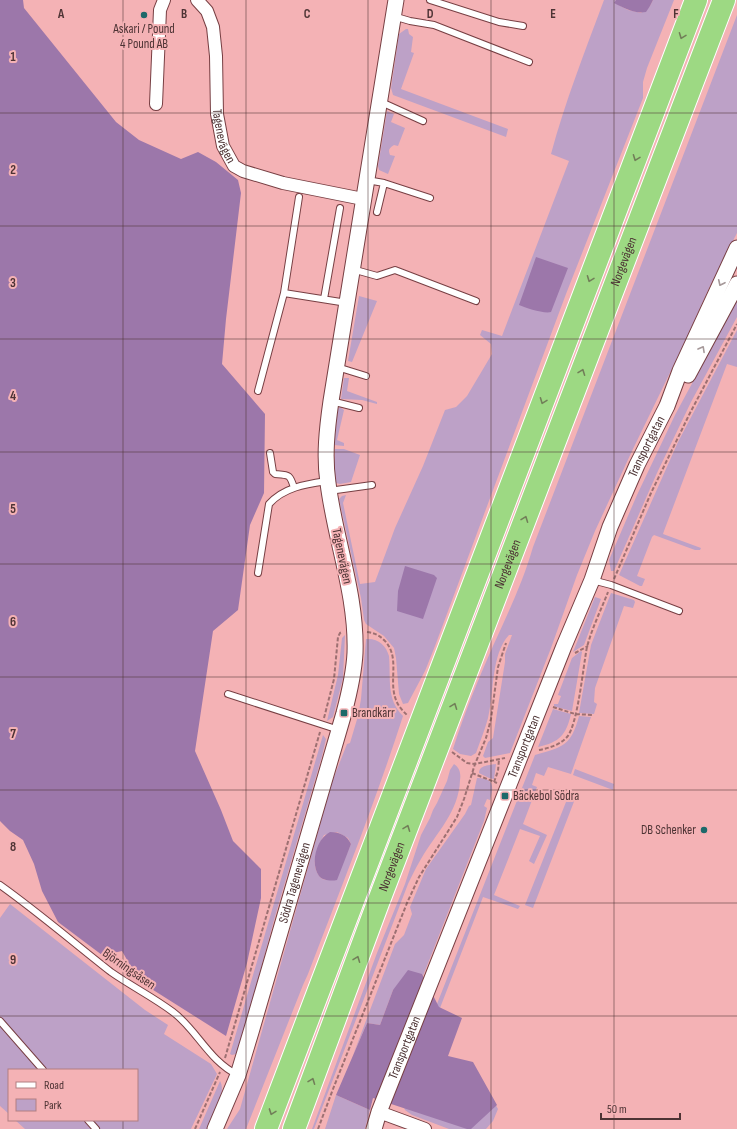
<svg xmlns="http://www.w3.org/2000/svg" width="737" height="1129" font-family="'Sofia Sans Condensed',sans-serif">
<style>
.green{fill:#bda1c7;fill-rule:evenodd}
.forest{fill:#9c77aa}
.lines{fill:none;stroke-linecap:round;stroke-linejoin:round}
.service-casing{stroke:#773f43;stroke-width:8}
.minor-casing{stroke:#773f43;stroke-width:14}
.tertiary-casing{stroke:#773f43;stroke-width:17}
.motorway-casing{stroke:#fff;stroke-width:24}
.path{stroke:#9d7072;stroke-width:2;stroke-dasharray:4 2;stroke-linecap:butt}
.service{stroke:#fff;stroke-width:6}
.minor{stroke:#fff;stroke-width:12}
.tertiary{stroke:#fff;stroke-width:15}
.motorway{stroke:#9dd983;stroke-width:22}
.oneway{stroke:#717e58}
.oneway2{stroke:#a6999a}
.grid{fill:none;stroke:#4d3334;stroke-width:1;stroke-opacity:0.55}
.poi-dot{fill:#1c696a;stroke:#f4b2b5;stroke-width:1.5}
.labels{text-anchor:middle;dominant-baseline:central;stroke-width:4;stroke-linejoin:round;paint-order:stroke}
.poi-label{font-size:13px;fill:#4d3334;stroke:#f4b2b5;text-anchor:start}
.street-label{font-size:13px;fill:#4d3334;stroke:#f4b2b5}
.grid-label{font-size:13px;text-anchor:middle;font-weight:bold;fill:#4d3334;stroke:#f4b2b5;stroke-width:4;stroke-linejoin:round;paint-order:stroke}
</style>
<rect width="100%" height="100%" fill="#f4b2b5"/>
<path class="green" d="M604,0H616L615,3L628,10L641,13L650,6L653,0H674L647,68L643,82V98L566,294L435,646L425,671L408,703L403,704L399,694L396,658L394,648L384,636L366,624L364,620L361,598L339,499L342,496L346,495L343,503L360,584L375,582L395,528L423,466L445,410L456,407L467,396L492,354L491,344L480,335L482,330L502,336L569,161L551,154C565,102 585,51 604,0Z
M737,15V233L710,286L683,346L632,451L595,531L577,575L551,648L510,753L485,758L483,756L488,742L493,738L505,662V654L512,635H509C491,654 494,694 488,718C485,730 480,741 476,753L471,756L460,754L453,749C464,714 478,680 493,646C508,613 523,582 533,547Z
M406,29H408L409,34L413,37L411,52L414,53L401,89L508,129L506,137L393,95L391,88L399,34Z
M387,111L394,114L391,122L405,128L398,146L394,145C389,148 388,150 390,155L395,156L388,174L379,170L378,166Z
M359,296L377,301L352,362L348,361Z
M737,300V317L691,402L657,473L614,571H611L609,560L637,495L675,415Z
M737,330V367L727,364L664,531L663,534L701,548L700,550H695L654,535L652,537L637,576L645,579L642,586H640L619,575L678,442Z
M344,378H349L347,391L377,402V404L362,400L341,399Z
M340,407L344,410L337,440L344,443V446L334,445L338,409Z
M335,449H344L360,455L351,482L340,484L336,483L334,466Z
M611,593L634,600L635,602L633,608L624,606L595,688L594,702L597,704L594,714L579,713L591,645Z
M595,597L601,599L584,645L573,652Z
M345,635L343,678L333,717L327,721L338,675L342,638Z
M366,639C378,638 386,645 389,656C391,679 386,699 403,716C375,803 341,888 308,974L303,985L246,1129H227L240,1109L332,782L347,744L350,743L358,716L361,699ZM337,832L348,838L351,844L335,880C330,880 323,881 320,877C309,864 318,847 324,835Z
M581,651L582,652L572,711L556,707L554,706V704H558L561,696L558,695L572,658Z
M553,709L571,714C566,735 560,742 538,747Z
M579,716L591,717L571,774L548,767L544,776L536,773L532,785L537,787L523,824L547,835L534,864L529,861L540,836L520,829L494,895L520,906L518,909L483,897L440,1008L426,1048L483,1083L498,1109L493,1121L486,1129H449L412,1115L405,1110L402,1102L435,1009L535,755C563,747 571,746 579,716Z
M323,735L326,739L322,756L274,920L239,1049L236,1054L232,1055L230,1054Z
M454,764C460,768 461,774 460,780C459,812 436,833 421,859C416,867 412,876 408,884L314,1129H312L377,953L405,884L421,835L430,818L433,810L437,803L447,781L450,770Z
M496,764L494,779L489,778L479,773C479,765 490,765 496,764Z
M575,769L614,784L613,790L573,775Z
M477,778C494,778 494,786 490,800L487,799L484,806L487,808L484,821L423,976L422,974L393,990L380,1025L367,1023L353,1055L395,944L404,935L412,914L410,907L426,869L465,814L469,806L471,805Z
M568,797L575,799L533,908L525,905Z
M10,904L145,1010L168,1025L164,1034L211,1064L217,1074L191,1129H25L15,1120H137V1070H9V1114L0,1106V918Z
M220,1081C227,1093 213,1117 207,1129H199Z
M336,1095L370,1110L365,1129H325Z"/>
<path class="forest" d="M0,0H23L24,8L116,122L139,140L181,159L198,152L216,162L238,180L241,193L226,319L222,364L265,414L264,493L250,525L238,610L213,631L195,751L221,810L233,841L261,869V898L247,963L226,1036L139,981L122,951L113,953L110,961L58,922L42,891L34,864L23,840L10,831L0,821Z
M616,0H653L650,6L646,12C634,14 624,8 614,3Z
M536,257L568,268L551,312C544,314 526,308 519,305Z
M405,566L434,575L437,578L423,619L397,611L398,591Z
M330,832C339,832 347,835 351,844L337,880C332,881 323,881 319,876C310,864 316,839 330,832Z
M408,970L422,974L439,1007L462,1018L448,1056L473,1062L497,1105L471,1129H467L373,1098L370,1110L336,1095L367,1023L380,1025L393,990Z"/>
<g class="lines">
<defs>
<path id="service" d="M430,0L499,22L523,26
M393,16L410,21L434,25L529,62
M381,102L423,121
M367,180L384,183L377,212
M384,183L430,198
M352,269L377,276L395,270L476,301
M284,293L347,303
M324,299L340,208
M337,367L366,376
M258,391L284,293L299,197
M331,401L359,408
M270,453L273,472L275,474C289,475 290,474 294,488
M329,491L372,485
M258,573L269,504C284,487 307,484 327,481
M592,580L611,585L679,611
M228,694L339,730
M0,885C38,912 74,943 111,972C131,986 153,997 173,1012C197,1030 209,1061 238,1075
M0,1021L43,1070
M88,1120L96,1129"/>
<g id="minor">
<path id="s1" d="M197,0L207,11L213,27L216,56L217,114L223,146L234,166L243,171L283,183L363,199"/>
<path d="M156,104L160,10L164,0"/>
<path d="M379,1112L425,1129"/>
</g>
<g id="tertiary">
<path d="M688,375L737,284"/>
<path id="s2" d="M215,1129L238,1075L251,1032L344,713C349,694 354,674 355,653C357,595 335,540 328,483C324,456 327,429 331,401L396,0"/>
<path id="s3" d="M374,1129L379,1112L564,646L592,580L610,527L637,465L667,406L680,371L737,248"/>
</g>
<g id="motorway">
<path d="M266,1129L696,0"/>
<path id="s4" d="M294,1129L378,903L724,0"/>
</g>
</defs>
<use href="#service" class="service-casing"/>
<use href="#minor" class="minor-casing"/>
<use href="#tertiary" class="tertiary-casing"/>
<use href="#motorway" class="motorway-casing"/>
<path class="path" d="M614,579L651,493L690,413L737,324
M367,632C374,633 379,635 384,640C401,657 388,680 396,700C398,706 403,711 407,715
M575,653L588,646
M553,707L575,714L593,715
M324,718L334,679L338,637L340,633L342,632
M539,750C549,748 560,745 567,737C578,724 583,667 587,647C592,628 601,610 608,592
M452,752L467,763L475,764L505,758
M472,773L497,783
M494,782L498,771L499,759
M225,1058L320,732
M195,1129L220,1072
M318,1129L333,1089L407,903L419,877L457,817L464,799L475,764L486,738L491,719L498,667L506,643"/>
<use href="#service" class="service"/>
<use href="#minor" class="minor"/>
<use href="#tertiary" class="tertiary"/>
<use href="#motorway" class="motorway"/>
</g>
<defs><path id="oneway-chevron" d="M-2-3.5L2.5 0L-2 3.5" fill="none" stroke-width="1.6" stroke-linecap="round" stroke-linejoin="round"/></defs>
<g class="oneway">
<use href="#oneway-chevron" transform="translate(682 36) rotate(111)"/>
<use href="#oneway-chevron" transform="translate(636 158) rotate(111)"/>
<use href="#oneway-chevron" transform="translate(590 279) rotate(111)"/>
<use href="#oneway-chevron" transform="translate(582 372) rotate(-69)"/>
<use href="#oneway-chevron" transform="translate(543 401) rotate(111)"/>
<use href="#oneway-chevron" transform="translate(525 519) rotate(-69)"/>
<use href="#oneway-chevron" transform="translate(454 706) rotate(-69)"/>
<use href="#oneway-chevron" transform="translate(407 828) rotate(-69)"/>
<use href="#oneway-chevron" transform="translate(357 959) rotate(-69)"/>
<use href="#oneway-chevron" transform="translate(312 1081) rotate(-69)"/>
<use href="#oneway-chevron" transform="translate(272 1112) rotate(110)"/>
</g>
<g class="oneway2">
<use href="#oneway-chevron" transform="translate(721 283) rotate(115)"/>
<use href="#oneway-chevron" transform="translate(702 349) rotate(-61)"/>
</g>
<path class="grid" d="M123,0V1070M246,0V1129M368,0V1129M491,0V1129M614,0V1129M0,113H737M0,226H737M0,339H737M0,452H737M0,564H737M0,677H737M0,790H737M0,903H737M0,1016H737M123,1120V1129"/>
<g class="poi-dot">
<circle cx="144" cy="15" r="4"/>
<rect x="340" y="709" width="8" height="8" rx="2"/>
<rect x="501" y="792" width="8" height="8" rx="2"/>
<circle cx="704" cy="830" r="4"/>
</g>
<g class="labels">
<g class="poi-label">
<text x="144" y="29" text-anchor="middle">Askari / Pound<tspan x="144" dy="15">4 Pound AB</tspan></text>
<text x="352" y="713">Brandkärr</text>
<text x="513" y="796">Bäckebol Södra</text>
<text x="696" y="830" text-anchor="end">DB Schenker</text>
</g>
<g class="street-label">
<text stroke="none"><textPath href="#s1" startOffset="142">Tagenevägen</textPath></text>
<text stroke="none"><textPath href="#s4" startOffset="928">Norgevägen</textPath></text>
<text stroke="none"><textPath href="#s3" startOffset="735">Transportgatan</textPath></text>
<text transform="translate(342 556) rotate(78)">Tagenevägen</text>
<text stroke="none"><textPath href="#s4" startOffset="604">Norgevägen</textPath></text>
<text stroke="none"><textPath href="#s3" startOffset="411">Transportgatan</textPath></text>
<text stroke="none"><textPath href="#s4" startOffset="280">Norgevägen</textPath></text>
<text stroke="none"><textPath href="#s2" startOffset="259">Södra Tagenevägen</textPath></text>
<text transform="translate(129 969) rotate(35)">Björningsåsen</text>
<text stroke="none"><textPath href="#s3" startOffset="87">Transportgatan</textPath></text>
</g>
</g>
<g class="grid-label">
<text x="61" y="18">A</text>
<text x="184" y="18">B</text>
<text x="307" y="18">C</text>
<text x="430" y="18">D</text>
<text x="553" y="18">E</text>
<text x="676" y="18">F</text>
<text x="13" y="61">1</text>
<text x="13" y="174">2</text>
<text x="13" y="287">3</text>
<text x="13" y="400">4</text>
<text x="13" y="513">5</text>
<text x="13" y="626">6</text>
<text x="13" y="738">7</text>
<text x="13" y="851">8</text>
<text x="13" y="964">9</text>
</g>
<rect x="8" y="1069" width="130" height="52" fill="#f4b2b5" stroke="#b17f81"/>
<rect x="16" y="1082" width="20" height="6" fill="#ffffff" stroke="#b17f81"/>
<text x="44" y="1089" font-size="12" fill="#4d3334">Road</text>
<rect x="16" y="1099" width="20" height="12" fill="#bda1c7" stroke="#b17f81"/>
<text x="44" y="1109" font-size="12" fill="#4d3334">Park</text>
<path d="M601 1113v6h79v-6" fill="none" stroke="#4d3334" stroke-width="2"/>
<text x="607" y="1113" font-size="12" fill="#4d3334" stroke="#f4b2b5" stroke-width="3" paint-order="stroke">50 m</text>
</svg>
